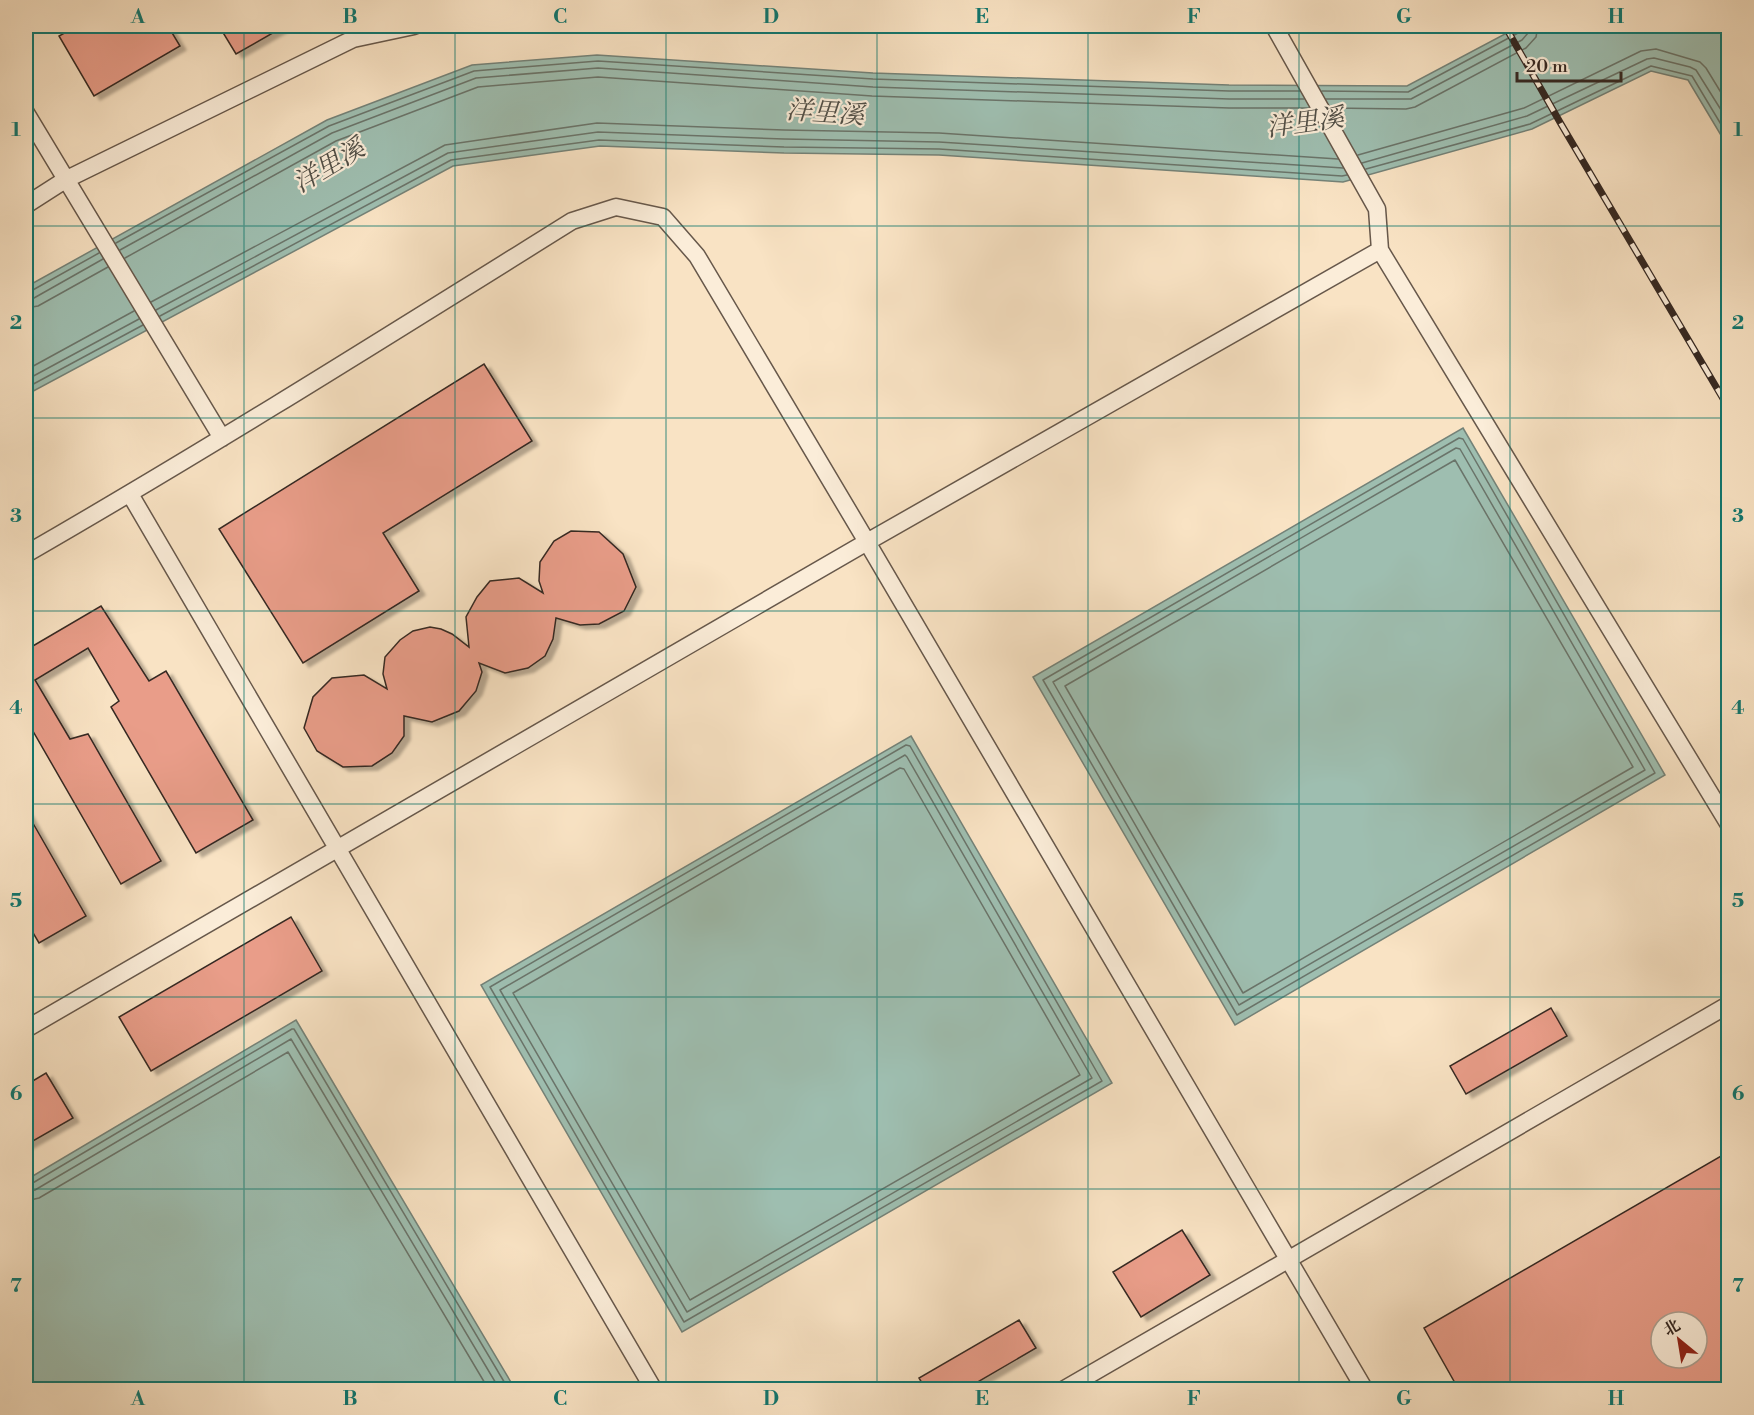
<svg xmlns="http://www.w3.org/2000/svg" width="1754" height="1415" font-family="'Libre Bodoni','Noto Serif SC',serif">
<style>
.water{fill:#9ebeb0;stroke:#748278;stroke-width:1.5}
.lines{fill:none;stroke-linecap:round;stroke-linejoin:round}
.shore{stroke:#6a746a;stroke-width:1.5}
.building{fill:#e99d89;stroke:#362923;stroke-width:1.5;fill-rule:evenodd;filter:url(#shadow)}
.lane-casing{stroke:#67584b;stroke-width:19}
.lane{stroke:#fbedd9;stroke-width:16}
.rail-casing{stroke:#362923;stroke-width:7}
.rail{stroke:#fbedd9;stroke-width:4.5;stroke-dasharray:14;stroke-linecap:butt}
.grid{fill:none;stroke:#0f766e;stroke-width:1.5;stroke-opacity:0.55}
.labels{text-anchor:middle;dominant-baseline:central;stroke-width:4.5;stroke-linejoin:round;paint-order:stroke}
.water-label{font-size:26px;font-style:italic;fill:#504e46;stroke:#fbedd9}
.neatline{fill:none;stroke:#0f766e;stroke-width:2}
.grid-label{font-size:20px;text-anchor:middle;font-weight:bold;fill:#0f766e}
</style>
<defs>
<filter id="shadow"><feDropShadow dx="6" dy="4" stdDeviation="1.5" flood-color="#0004"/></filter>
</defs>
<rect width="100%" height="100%" fill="#f9e3c4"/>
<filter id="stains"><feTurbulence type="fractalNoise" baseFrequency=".00333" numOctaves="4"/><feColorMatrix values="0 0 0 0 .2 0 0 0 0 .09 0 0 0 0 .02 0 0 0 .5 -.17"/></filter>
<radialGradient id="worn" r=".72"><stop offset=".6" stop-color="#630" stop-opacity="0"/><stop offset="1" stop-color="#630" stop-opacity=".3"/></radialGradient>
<path class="water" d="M1520,26H1728V147L1688,80L1651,71L1532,129L1343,182L939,155L784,153L600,146L453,166L26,395V287L327,120L472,65L597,55L873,73L1229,85L1407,86Z
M1463,428L1665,775L1235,1025L1033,677Z
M911,736L1112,1083L682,1332L481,985Z
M296,1020L515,1389H26V1180Z"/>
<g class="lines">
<path class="shore" d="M1322,91L1408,92L1518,33L1521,30V26
M1326,99H1411L1522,40L1528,33L1529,26
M1331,108L1406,109L1415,107L1526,48L1536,37L1538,26
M1358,155L1524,108L1641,51L1656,49L1700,62L1706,68L1728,104
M1362,163L1527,116L1647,59L1654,58L1690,67L1696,70L1728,121
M1366,169L1530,124L1651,66L1692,76L1728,136
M116,243L329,126L474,71L598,61L873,79L1229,91H1300
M120,250L332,133L476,78L598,68L873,87L1229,99H1304
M125,258L336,141L478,87L598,77L872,96L1229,108H1309
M26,291H31L99,253
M26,299L34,298L103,259
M151,302L445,145L597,123L784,130L939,133L1338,159
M26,308L38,306L108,267
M156,310L448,153L598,132L784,139L939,142L1343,168
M160,316L451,160L599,140L784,147L939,149L1342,176L1347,175
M26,370L134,311
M26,380L139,319
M26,388L143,325
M1459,438L1463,439L1655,773L1237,1015L1043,680Z
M1456,448L1460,449L1645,770L1239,1005L1053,682Z
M1455,460L1633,767L1243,993L1065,686Z
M906,745L910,746L1102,1081L684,1322L490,987Z
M905,755L907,757L1092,1078L687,1312L500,990Z
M900,768L904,769L1080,1075L690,1300L513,993Z
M26,1185L31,1184L292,1029H294L509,1390
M26,1192L35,1190L291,1039L500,1390
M26,1201L39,1198L288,1052L489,1390"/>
</g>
<path class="building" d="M77,26H168L180,46L94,96L59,36Z
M219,26H285L236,54Z
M484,364L532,441L383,533L419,591L303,663L219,529Z
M571,531L599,532L623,554L636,587L624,611L599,624L580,625L556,618L553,639L545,656L528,668L505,673L479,663L482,672L476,691L459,711L432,722L404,716V736L392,753L372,766L343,767L317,751L304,728L313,697L332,678L364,675L387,689L383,674L385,657L400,640L413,631L430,627L441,629L452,634L469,647L466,617L477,597L490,581L519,578L543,593L539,581L540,562L554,541Z
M101,606L149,681L166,671L253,820L196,853L111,707L119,701L88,648L35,680L70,739L88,734L161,861L121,884L26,719V650Z
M26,811L86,916L39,943L26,921Z
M291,917L322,971L151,1071L119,1017Z
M1551,1008L1567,1036L1466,1094L1450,1066Z
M46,1073L73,1118L26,1145V1085Z
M1728,1152V1390H1459L1424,1328ZM1661,1322H1697V1358H1661Z
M1182,1230L1210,1275L1141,1317L1113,1272Z
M1019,1320L1036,1348L964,1390H926L919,1378Z"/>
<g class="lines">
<defs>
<path id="lane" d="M1274,26L1377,209L1380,250L1728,823
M26,113L222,438
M26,205L65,180L353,39L414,26
M130,494L654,1390
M26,554C210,448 391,334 572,221L616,207L663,217L697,256L867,542L1380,250
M26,1029L867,542L1365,1390
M1063,1390L1728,1005"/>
</defs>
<use href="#lane" class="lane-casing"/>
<use href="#lane" class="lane"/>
<defs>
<path id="rail" d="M1505,26L1561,124L1728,407"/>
</defs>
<use href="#rail" class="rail-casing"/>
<use href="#rail" class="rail"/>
</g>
<path class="grid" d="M244,26V1390M455,26V1390M666,26V1390M877,26V1390M1088,26V1390M1299,26V1390M1510,26V1390M26,226H1728M26,418H1728M26,611H1728M26,804H1728M26,997H1728M26,1189H1728"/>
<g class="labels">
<g class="water-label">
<text transform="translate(825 113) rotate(4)">洋里溪</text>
<text transform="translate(1305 123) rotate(-8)">洋里溪</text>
<text transform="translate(329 166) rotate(-31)">洋里溪</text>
</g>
</g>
<rect width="1754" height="1415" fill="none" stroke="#f9e3c4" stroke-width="66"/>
<g transform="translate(1679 1340) rotate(330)"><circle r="28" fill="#fbedd9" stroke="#ac9f90" stroke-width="1.5"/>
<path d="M0-4.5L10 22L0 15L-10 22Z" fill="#8f2418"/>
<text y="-9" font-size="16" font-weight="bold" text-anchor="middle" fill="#362923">北</text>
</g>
<path d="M1517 72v9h104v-9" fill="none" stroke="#362923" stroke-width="3"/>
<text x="1526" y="72" font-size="18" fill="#362923" stroke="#fbedd9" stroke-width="4.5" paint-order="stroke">20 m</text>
<rect x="33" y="33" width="1688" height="1349" class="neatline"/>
<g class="grid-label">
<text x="138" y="23">A</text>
<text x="350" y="23">B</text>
<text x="560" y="23">C</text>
<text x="771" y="23">D</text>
<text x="982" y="23">E</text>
<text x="1194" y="23">F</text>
<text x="1404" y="23">G</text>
<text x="1616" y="23">H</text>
<text x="16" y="136">1</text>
<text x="1738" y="136">1</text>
<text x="16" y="329">2</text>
<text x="1738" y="329">2</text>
<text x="16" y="522">3</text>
<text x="1738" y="522">3</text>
<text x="16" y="714">4</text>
<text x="1738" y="714">4</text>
<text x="16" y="907">5</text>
<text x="1738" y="907">5</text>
<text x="16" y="1100">6</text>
<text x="1738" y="1100">6</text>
<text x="16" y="1292">7</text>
<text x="1738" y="1292">7</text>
<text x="138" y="1405">A</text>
<text x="350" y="1405">B</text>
<text x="560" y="1405">C</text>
<text x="771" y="1405">D</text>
<text x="982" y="1405">E</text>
<text x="1194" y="1405">F</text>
<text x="1404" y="1405">G</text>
<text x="1616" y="1405">H</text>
</g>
<rect width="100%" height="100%" filter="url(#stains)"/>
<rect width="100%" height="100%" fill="url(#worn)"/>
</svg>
